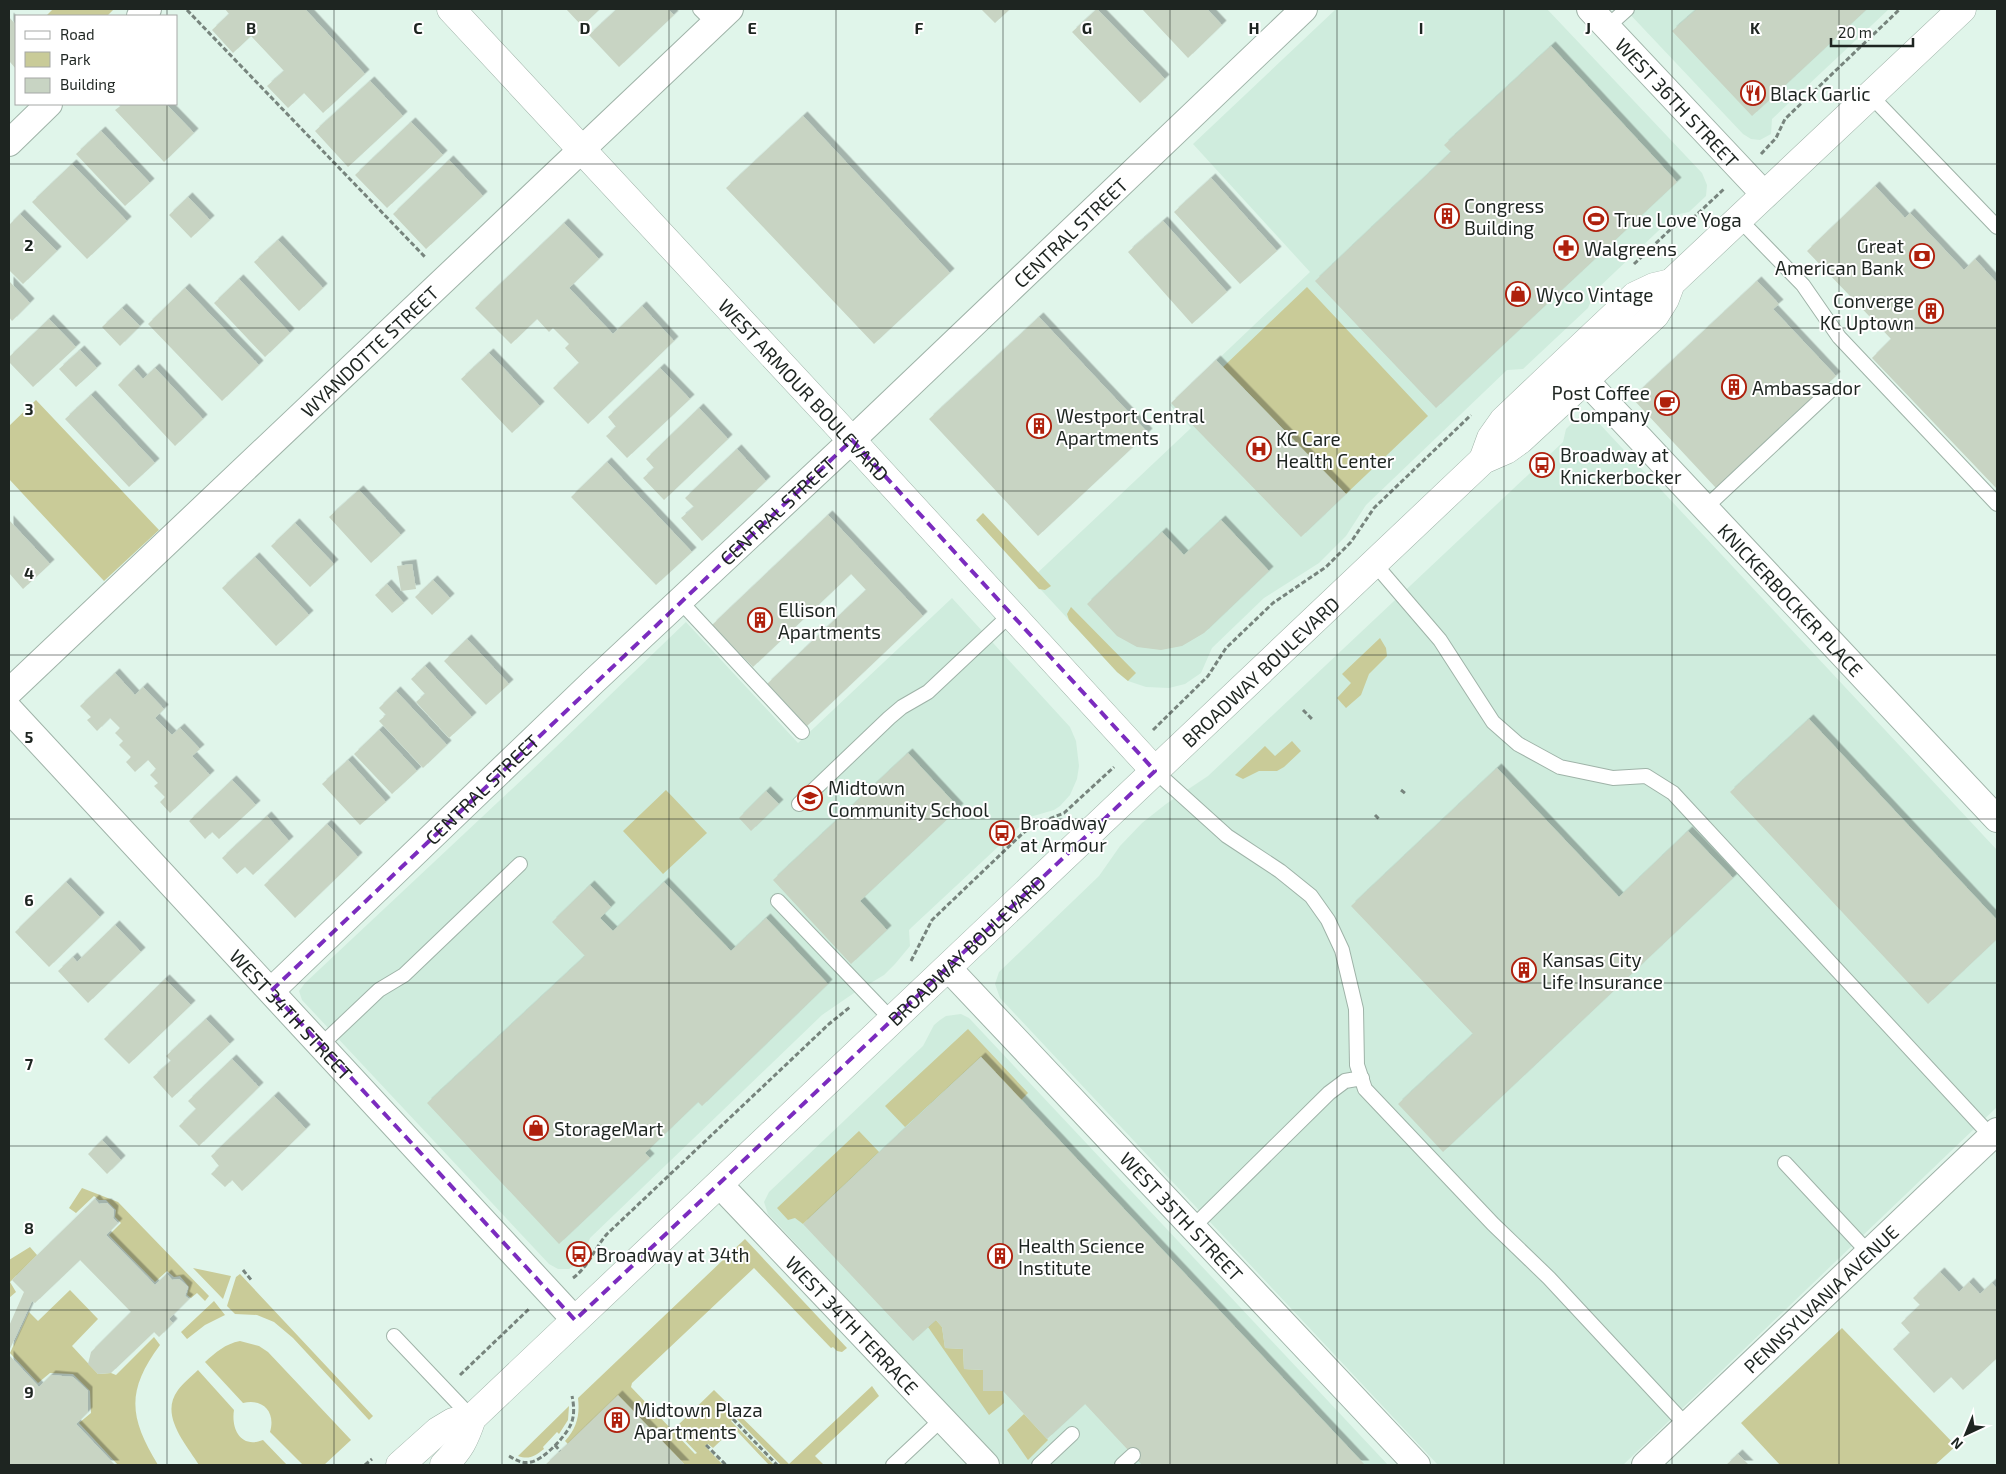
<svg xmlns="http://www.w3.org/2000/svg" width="2006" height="1474" font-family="'Exo 2',sans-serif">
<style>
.built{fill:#cfecdd}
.green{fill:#c9cb98}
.building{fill:#c8d4c3;filter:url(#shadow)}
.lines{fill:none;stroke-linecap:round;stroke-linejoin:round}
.lane-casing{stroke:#9fb3a8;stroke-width:16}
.street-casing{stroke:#9fb3a8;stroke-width:28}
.secondary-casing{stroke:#9fb3a8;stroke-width:29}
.path{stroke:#77847d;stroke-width:3;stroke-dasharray:5 2.5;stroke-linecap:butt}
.lane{stroke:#fff;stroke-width:14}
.street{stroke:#fff;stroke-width:26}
.secondary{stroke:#fff;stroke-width:28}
.marked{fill:none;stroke:#7b2cbf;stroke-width:4;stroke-dasharray:10 6;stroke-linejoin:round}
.grid{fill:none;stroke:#1e2521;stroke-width:1;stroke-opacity:0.55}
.labels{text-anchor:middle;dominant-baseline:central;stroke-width:4;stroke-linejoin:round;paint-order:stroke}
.poi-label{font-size:19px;fill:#1e2521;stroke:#fff;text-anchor:start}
.street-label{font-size:19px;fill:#1e2521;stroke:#fff}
.grid-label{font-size:16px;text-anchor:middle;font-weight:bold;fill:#1e2521;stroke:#fff;stroke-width:4;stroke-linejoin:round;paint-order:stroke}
</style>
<defs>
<filter id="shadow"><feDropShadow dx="4.5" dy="-4.5" stdDeviation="0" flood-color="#0004"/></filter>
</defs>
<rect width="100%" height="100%" fill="#e0f5ea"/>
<path class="built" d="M1336,9H1547L1702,173L1707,185L1706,196L1689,212L1675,215L1595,291L1588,308L1523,369L1507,370L1366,505L1346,536L1319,563L1264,598L1212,648L1201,673L1185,684L1169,688L1146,687L1128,681L1117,672L1031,579L1191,428L1170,405L1310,272L1193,144Z
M1625,9H1889L1772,119L1771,134L1760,140L1751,139L1743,134Z
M1588,415L1595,419L1997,850V1107L1623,1465H1438L1000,998L995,984L999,972L1099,876L1120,846L1142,823L1166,804L1208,776L1563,442L1566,429L1577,418Z
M952,598L1070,727L1076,741L1079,766L1077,779L1070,795L1060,806L1054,810L1030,817L912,927L909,930L910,946L895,964L884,975L854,993L822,1015L590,1238L581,1262L569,1269H558L549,1264L302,1000L299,991L305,983L528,774L686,622L798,743Z
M961,1014L969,1018L1388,1465H1003L768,1214L764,1202L769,1192L923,1046L934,1025L940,1020L946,1016Z"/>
<path class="green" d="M53,9H114L107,16H46Z
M1307,287L1428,416L1346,494L1223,367Z
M36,400L159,530L104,581L9,479V426Z
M983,513L1051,586L1045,590L1039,589L976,520Z
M1071,607L1136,673L1128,681L1117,672L1069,620L1067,614Z
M1380,638L1386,648L1387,656L1369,674L1361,695L1346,708L1337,698L1351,683L1342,674Z
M1292,741L1301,751L1284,767L1277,771H1259L1243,779L1235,775L1265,746L1275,756Z
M666,790L707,833L663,874L623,831Z
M968,1029L1028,1093L1021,1100L981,1057L905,1127L885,1106Z
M859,1131L879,1152L803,1224L795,1218L788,1220L777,1208Z
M82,1188L118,1202L209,1296L205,1301L197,1293L191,1298L187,1295L189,1287L180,1276L174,1277L167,1271L155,1282L109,1235L121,1223L115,1217L116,1210L106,1200H99L94,1196L76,1213L69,1208Z
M745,1239L847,1348L842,1352L837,1351L833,1347L831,1348L754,1268L632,1383L631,1387L695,1454L697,1453L674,1429L714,1390L789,1464L872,1386L879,1396L815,1456L824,1465H781L735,1417L731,1421L774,1465H769L734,1428L713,1448L708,1444L705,1446L723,1465H685L618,1396L568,1444L565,1441C577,1428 580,1415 578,1398Z
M30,1247L37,1255L10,1282L16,1292L9,1298V1260Z
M193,1268L231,1276L223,1299Z
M240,1274L373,1416L369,1420L293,1338L274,1322L257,1315L235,1314L227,1306L236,1277Z
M70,1290L98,1319L72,1346L98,1374L111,1373L116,1375L154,1337L160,1345C126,1391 129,1417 158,1465H118L79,1423L91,1413L90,1391L73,1374L50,1373L38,1383L10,1353L29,1312L38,1321Z
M214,1301L225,1315L205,1325L187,1339L181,1332Z
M936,1320L942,1327L945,1348L963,1349L964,1369L983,1370V1391H1003L1004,1403L989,1415L928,1327Z
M1842,1328L1956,1446L1935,1465H1780L1741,1423Z
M240,1341L259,1346L268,1352L351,1440L324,1465H303L270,1432C276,1412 263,1398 243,1403L205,1362C216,1352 225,1344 240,1341Z
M198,1370L234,1410C231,1428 240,1449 263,1440L287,1465H199C186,1444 159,1415 178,1390C183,1383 191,1377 198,1370Z
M569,1406L568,1420L559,1434L557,1432L543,1447L544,1449C535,1456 529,1460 518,1456Z
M1024,1414L1048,1440L1028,1460L1007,1430Z"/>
<path class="building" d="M225,9H305L365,74L323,113L304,93L288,108L267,86L284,71L251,36L233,53L212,30L229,14Z
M566,9H600L582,26Z
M617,9H668L674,15L619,67L589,35Z
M981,9H1010L995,23Z
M1097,9L1165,79L1140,103L1072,32Z
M1142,9H1207L1222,25L1188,58Z
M1697,9H1867L1752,116L1672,31Z
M9,17L16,25V69L10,62L9,63Z
M1551,46L1677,182L1436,408L1315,281L1451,152L1444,145Z
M370,81L403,116L348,167L315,131Z
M123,104H166L194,133L164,162L115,110Z
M803,116L950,273L874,344L726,188Z
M411,122L443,155L387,208L355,175Z
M101,131L150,183L125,206L76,154Z
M449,160L483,196L426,249L393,214Z
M72,164L127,221L87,259L32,202Z
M1211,178L1277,251L1240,284L1174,212Z
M1875,186L1905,218L1910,213L1964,270L1975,259L1997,283V489L1872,358L1891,339L1807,251Z
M188,197L210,220L191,238L169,215Z
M20,214L57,251L23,284L9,270V225Z
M1163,221L1227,292L1192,324L1128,252Z
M564,223L599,259L569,288L613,334L642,306L674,341L588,424L553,388L579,363L565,348L569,344L553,328L549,332L537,319L511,344L475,308Z
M278,240L323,288L299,311L254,262Z
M239,279L290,333L265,357L214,303Z
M9,281L30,303L12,321L9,317Z
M1757,281L1779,304L1773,309L1836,376L1716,488L1632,398Z
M185,288L259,365L222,401L148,324Z
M122,308L140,326L120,346L102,327Z
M1039,317L1148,433L1038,536L929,419Z
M49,319L76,347L33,387L9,362V357Z
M80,350L97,368L76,387L59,369Z
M489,353L540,406L512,433L461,379Z
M1216,360L1346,494L1301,537L1171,403Z
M155,368L203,419L175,446L118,385L134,369L143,379Z
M660,368L690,399L627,458L606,436L616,427L608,417Z
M91,395L155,463L129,487L65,419Z
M699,408L728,439L664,500L643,478L654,468L646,459Z
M737,449L766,481L702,541L681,518L694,507L685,498Z
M607,462L692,552L656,585L571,497Z
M359,490L401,535L371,563L329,517Z
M828,515L923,616L807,726L767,684L866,590L851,574L753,667L712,625Z
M9,520L50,564L23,589L9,573Z
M1221,520L1269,571L1204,633L1182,646L1161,650L1137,647L1117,636L1087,604L1162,532L1184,555Z
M295,523L334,564L310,587L271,546Z
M255,557L309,615L276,646L222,588Z
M412,564L416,589L401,591L397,566Z
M433,580L450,598L432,615L415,597Z
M387,584L404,603L392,613L375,595Z
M467,639L509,684L486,705L444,661Z
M425,666L472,717L449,738L416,702L425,694L411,679Z
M115,673L135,695L143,687L164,709L155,718L172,735L180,728L200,749L192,756L210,775L170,813L160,802L165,797L154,786L158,783L150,775L156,769L148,760L135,772L126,762L131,757L119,745L123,741L115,733L120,728L110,718L97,731L87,720L91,717L80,706Z
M396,691L447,745L423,768L379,721L386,715L379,708Z
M1809,719L1997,920V939L1928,1004L1730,792Z
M379,730L417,771L392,794L354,754Z
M908,753L959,808L860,901L887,930L851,964L773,880Z
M348,760L386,802L360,825L322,784Z
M1497,768L1619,897L1688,831L1733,878L1443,1152L1398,1104L1473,1034L1351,906Z
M232,780L256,805L219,839L212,832L205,839L189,821Z
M766,791L779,804L751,831L739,818Z
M267,816L289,841L253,875L245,867L237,874L222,858Z
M327,824L358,857L295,918L264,885Z
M66,882L100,917L49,967L15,932Z
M664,882L731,951L766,918L828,984L702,1106L698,1102L645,1153L650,1158L559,1244L427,1103L585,956L552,922L590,885L611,907L600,918L613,931Z
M115,925L141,952L88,1003L58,971L73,957L77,962Z
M165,979L191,1005L129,1064L104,1039Z
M206,1019L230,1044L172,1098L153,1077L171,1061L166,1056Z
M981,1057L1365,1465H1142L1085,1404L1047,1439L1003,1391H983V1370L964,1369L963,1349L945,1348L942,1327L936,1320L913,1341L803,1224Z
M232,1059L259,1087L199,1146L179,1126L196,1109L188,1101Z
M274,1096L306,1129L242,1191L232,1180L225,1187L211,1174L219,1166L211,1156Z
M102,1140L121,1160L107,1174L88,1154Z
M95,1199L99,1204L107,1203L114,1210L113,1218L118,1223L106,1235L155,1285L167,1274L172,1280L179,1279L188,1287L185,1296L189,1299L169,1319L173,1323L159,1337L154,1332L111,1373L98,1374L88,1364L91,1352L131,1312L80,1260L35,1303L32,1301L9,1351V1326L24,1292L12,1280Z
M1940,1272L1959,1292L1969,1282L1980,1294L1992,1283L1997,1289V1358L1963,1390L1951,1377L1934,1393L1893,1349L1910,1333L1901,1323L1920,1305L1913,1298Z
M9,1355L39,1387L51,1375L73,1377L88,1391V1412L76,1424L115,1465H9Z
M618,1395L685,1465H545L560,1451Z
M1738,1454L1749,1465H1726Z"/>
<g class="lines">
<defs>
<path id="lane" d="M700,9L714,23
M1607,27L1627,9
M1870,95L1997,227
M1739,219L1803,285L1839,337L1997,504
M1705,508L1830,391
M1374,563L1440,640L1493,722L1518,744L1560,767L1613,778L1646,776L1673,793L1991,1136
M680,601L802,732
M1155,771L1227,836L1280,871L1311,896L1328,920L1342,950L1356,1009L1357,1065L1365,1089L1493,1224L1549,1278L1686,1425
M799,804L889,718L902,707L928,692L1011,614
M778,901L892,1020
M321,1045L379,990L404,975L520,864
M1785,1163L1868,1252
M1193,1227L1329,1093L1345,1081L1362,1078
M394,1336L472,1418
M893,1465L942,1419
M1039,1465L1072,1434
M1122,1465L1133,1455"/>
<g id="street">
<path id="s1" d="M1590,9L1765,195"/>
<path d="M140,16L148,9"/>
<path d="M9,143L49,104"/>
<path id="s2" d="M1585,380L1997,819"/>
<path id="s3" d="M9,692L730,9"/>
<path id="s4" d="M9,709L575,1320"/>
<path id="s5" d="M948,968L1417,1465"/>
<path id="s6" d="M271,991L594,681L852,440L1304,9"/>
<path id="s7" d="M719,1184L986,1465"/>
<path id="s8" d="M1645,1465L1997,1131"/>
</g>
<g id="secondary">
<path id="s9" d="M451,9L832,419L1155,771"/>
<path d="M1483,460L1491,438L1503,421L1544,382L1635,296L1654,287L1671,283"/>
<path d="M400,1465L438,1431L453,1422L472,1418"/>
<path id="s10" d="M444,1465C460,1449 465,1439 472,1418L1483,460L1506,450L1520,440L1655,315L1665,299L1671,283L1962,9"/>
</g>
</defs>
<use href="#lane" class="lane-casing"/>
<use href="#street" class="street-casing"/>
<use href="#secondary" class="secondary-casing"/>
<path class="path" d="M187,10L425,257
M1761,154L1776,138L1785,119L1900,9
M1634,264L1673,227L1692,219L1724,189
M1303,710L1312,719
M1153,730L1208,676L1226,648L1273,603L1326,567L1351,542L1374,508L1471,415
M1401,790L1406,794
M1375,815L1380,820
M911,961L932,920L1023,833L1036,824L1064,813L1114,767
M243,1270L252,1281
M573,1278C589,1266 594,1249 607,1234L829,1024L850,1007
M460,1375L529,1309
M733,1419L777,1465
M555,1445L560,1451
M706,1445L726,1465
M509,1456C516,1460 522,1464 531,1462C543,1460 565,1437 570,1426C575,1417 574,1405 572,1396
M365,1465L372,1459"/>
<use href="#lane" class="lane"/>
<use href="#street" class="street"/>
<use href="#secondary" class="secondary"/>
</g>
<path class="marked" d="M852,440L1155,771L575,1320L271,991Z"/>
<path class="grid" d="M167,9V16M334,9V1465M502,9V1465M669,9V1465M836,9V1465M1003,9V1465M1170,9V1465M1337,9V1465M1504,9V1465M1672,9V1465M1839,9V1465M167,104V1465M9,164H1997M9,328H1997M9,491H1997M9,655H1997M9,819H1997M9,983H1997M9,1146H1997M9,1310H1997"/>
<defs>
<symbol id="restaurant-ring" viewBox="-11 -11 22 22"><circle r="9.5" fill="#fff" stroke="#af200c" stroke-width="1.5"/><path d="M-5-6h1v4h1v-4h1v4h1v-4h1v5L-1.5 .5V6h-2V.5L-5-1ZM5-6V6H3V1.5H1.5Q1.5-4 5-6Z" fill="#af200c"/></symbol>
<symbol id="building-ring" viewBox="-11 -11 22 22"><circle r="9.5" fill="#fff" stroke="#af200c" stroke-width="1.5"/><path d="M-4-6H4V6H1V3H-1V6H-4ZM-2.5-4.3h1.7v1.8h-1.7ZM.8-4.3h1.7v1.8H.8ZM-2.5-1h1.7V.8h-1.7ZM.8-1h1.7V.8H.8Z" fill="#af200c"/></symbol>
<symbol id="stadium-ring" viewBox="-11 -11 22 22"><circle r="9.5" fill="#fff" stroke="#af200c" stroke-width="1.5"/><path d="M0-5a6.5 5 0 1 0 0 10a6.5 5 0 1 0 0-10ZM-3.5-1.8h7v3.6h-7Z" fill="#af200c"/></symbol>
<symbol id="pharmacy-ring" viewBox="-11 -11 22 22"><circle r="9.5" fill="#fff" stroke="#af200c" stroke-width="1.5"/><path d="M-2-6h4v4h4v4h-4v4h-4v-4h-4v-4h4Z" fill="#af200c"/></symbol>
<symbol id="bank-ring" viewBox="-11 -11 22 22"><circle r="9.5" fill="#fff" stroke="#af200c" stroke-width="1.5"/><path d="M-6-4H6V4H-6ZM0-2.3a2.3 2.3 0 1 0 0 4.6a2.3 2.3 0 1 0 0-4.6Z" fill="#af200c"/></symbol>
<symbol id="shop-ring" viewBox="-11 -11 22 22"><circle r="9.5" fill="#fff" stroke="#af200c" stroke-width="1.5"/><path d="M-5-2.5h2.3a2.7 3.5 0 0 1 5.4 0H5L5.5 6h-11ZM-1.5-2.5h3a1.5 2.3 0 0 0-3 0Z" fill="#af200c"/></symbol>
<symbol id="cafe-ring" viewBox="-11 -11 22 22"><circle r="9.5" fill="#fff" stroke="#af200c" stroke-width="1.5"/><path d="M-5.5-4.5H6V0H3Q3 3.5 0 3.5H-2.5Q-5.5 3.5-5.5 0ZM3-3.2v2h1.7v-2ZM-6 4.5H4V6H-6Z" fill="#af200c"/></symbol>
<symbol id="hospital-ring" viewBox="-11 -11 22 22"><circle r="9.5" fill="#fff" stroke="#af200c" stroke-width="1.5"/><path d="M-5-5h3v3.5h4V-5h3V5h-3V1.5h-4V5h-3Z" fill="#af200c"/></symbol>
<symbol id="bus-ring" viewBox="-11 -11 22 22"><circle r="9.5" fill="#fff" stroke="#af200c" stroke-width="1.5"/><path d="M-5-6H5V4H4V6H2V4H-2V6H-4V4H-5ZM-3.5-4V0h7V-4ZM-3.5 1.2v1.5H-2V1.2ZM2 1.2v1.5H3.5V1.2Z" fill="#af200c"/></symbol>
<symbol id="school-ring" viewBox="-11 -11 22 22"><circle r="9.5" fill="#fff" stroke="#af200c" stroke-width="1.5"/><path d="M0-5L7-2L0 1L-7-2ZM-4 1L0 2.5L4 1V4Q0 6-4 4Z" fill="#af200c"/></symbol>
</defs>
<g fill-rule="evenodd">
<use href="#restaurant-ring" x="1739" y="79" width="28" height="28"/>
<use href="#building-ring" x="1433" y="202" width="28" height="28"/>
<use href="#stadium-ring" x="1582" y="205" width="28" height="28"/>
<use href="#pharmacy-ring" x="1552" y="234" width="28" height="28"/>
<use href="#bank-ring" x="1908" y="242" width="28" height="28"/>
<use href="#shop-ring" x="1504" y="280" width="28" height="28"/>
<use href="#building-ring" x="1917" y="297" width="28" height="28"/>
<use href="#building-ring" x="1720" y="373" width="28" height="28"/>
<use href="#cafe-ring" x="1653" y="389" width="28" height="28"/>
<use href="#building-ring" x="1025" y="412" width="28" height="28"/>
<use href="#hospital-ring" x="1245" y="435" width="28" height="28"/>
<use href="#bus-ring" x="1528" y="451" width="28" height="28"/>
<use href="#building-ring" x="746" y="606" width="28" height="28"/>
<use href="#school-ring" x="796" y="784" width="28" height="28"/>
<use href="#bus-ring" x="988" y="819" width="28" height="28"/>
<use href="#building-ring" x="1510" y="956" width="28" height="28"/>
<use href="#shop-ring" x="522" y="1114" width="28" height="28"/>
<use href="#bus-ring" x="565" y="1240" width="28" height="28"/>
<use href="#building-ring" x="986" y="1242" width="28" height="28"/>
<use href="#building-ring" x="603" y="1406" width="28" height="28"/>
</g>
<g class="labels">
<g class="poi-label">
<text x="1770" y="93">Black Garlic</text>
<text x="1464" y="205">Congress<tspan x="1464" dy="22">Building</tspan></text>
<text x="1614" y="219">True Love Yoga</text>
<text x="1904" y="245" text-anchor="end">Great<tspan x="1904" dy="22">American Bank</tspan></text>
<text x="1584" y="248">Walgreens</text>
<text x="1536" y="294">Wyco Vintage</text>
<text x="1914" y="300" text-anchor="end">Converge<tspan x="1914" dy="22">KC Uptown</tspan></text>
<text x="1752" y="387">Ambassador</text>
<text x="1650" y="392" text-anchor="end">Post Coffee<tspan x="1650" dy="22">Company</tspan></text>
<text x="1056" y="415">Westport Central<tspan x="1056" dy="22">Apartments</tspan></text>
<text x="1276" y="438">KC Care<tspan x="1276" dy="22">Health Center</tspan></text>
<text x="1560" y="454">Broadway at<tspan x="1560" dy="22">Knickerbocker</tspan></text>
<text x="778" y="609">Ellison<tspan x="778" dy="22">Apartments</tspan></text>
<text x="828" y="787">Midtown<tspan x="828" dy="22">Community School</tspan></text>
<text x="1020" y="822">Broadway<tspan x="1020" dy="22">at Armour</tspan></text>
<text x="1542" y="959">Kansas City<tspan x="1542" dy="22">Life Insurance</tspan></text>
<text x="554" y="1128">StorageMart</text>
<text x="1018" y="1245">Health Science<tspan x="1018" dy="22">Institute</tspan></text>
<text x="596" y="1254">Broadway at 34th</text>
<text x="634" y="1409">Midtown Plaza<tspan x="634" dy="22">Apartments</tspan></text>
</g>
<g class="street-label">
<text stroke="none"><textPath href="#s1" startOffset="128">WEST 36TH STREET</textPath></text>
<text stroke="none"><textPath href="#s6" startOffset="1102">CENTRAL STREET</textPath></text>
<text stroke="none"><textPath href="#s3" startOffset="496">WYANDOTTE STREET</textPath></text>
<text stroke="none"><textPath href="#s9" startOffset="519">WEST ARMOUR BOULEVARD</textPath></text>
<text stroke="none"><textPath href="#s6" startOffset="698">CENTRAL STREET</textPath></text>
<text stroke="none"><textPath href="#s2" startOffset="301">KNICKERBOCKER PLACE</textPath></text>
<text stroke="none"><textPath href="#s10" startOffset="1141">BROADWAY BOULEVARD</textPath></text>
<text stroke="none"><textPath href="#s6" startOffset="292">CENTRAL STREET</textPath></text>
<text stroke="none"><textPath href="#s10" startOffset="736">BROADWAY BOULEVARD</textPath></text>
<text stroke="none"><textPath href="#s4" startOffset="416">WEST 34TH STREET</textPath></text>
<text stroke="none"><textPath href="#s5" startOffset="341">WEST 35TH STREET</textPath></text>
<text stroke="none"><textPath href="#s8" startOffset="242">PENNSYLVANIA AVENUE</textPath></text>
<text stroke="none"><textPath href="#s7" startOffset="194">WEST 34TH TERRACE</textPath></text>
</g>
</g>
<g class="grid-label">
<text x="251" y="34">B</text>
<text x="418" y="34">C</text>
<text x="585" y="34">D</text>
<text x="752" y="34">E</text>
<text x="919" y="34">F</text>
<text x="1087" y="34">G</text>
<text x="1254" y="34">H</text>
<text x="1421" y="34">I</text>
<text x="1588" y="34">J</text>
<text x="1755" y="34">K</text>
<text x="29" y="251">2</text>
<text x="29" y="415">3</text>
<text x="29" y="579">4</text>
<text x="29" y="743">5</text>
<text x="29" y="906">6</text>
<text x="29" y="1070">7</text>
<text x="29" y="1234">8</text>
<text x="29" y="1398">9</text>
</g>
<rect width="2006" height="1474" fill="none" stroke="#1e2521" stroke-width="20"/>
<rect x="15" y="15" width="162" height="90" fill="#ffffff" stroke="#a5a8a6"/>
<rect x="25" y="31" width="25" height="8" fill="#ffffff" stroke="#a5a8a6"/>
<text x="60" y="40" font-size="15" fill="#1e2521">Road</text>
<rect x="25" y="52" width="25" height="15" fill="#c9cb98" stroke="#a5a8a6"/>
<text x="60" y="65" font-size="15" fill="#1e2521">Park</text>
<rect x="25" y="78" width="25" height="15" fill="#c8d4c3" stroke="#a5a8a6"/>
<text x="60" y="90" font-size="15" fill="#1e2521">Building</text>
<g transform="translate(1966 1434) rotate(224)" stroke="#ffffff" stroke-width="4" paint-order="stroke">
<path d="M0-4L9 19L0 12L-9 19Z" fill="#1e2521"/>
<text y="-8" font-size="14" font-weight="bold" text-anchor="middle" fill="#1e2521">N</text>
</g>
<path d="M1831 38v8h82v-8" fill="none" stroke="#1e2521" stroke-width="2.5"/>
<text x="1838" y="38" font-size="15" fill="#1e2521" stroke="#ffffff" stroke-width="4" paint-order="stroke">20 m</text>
</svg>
